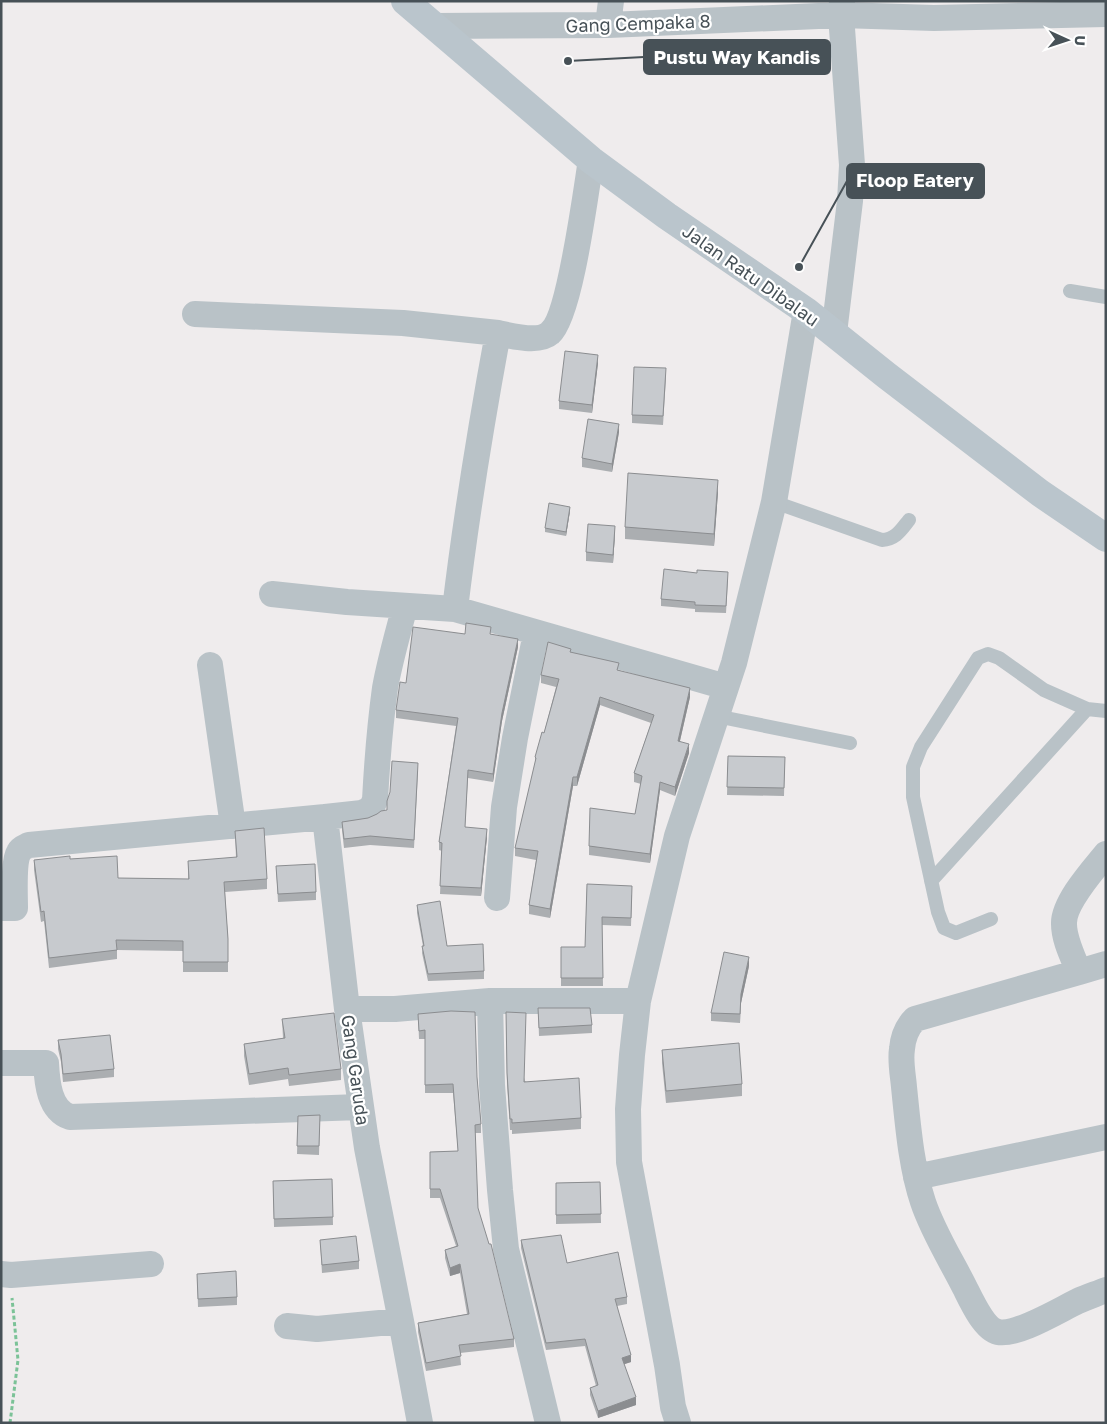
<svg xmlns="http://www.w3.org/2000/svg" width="1107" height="1424" font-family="'Golos Text',sans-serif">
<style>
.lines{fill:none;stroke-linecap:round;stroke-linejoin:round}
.path{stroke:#7bc297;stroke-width:3;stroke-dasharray:4 2.5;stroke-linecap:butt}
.lane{stroke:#b9c2c7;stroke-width:14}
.street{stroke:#b9c2c7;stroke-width:26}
.secondary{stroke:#bac5cc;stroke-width:28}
.wall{fill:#abaeb1}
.shaded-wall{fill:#8b8d90}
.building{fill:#c7cace;stroke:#8b8d90}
.labels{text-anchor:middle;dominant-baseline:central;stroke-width:4.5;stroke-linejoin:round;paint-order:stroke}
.street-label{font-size:18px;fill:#475157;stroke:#fff}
.leader{fill:none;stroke:#475157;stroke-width:2}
.callout-dot{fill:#475157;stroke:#fff;stroke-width:2}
.callout{fill:#475157;stroke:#475157;stroke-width:2}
.callout-label{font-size:19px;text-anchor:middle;font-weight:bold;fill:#fff}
</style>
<rect width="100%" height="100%" fill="#efeced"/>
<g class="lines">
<path class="path" d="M10,1423L18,1360L12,1298"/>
<path class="lane" d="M1070,291L1106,297
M774,502L882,540C896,539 901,530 909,520
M716,716L850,743
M931,881L1087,709
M991,919L956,933L944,928L938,912L913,797V767L921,747L978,658L988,654L999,658L1044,690L1087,709L1106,711"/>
<path class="street" d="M608,25L611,1
M434,26L608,25L841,15L934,18L1106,14
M591,160C586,190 570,317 550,333C539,343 511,336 498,333C481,425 466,517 455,609L726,687
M195,314L403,323L498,333
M834,333L850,201L852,165L841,15L842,1
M272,594L347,602L455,609
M210,665L233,826
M325,817L347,1009L367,1148L401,1321L420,1423
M1106,854C1093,870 1063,903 1064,924C1064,940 1073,957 1079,972L915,1019C907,1027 903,1037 902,1049C900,1061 903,1075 904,1087C908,1125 911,1166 923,1202C933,1232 951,1260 965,1288C971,1300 984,1329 998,1332C1017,1336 1059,1310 1078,1301C1087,1297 1096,1294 1106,1290
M497,898L504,807L515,738L536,633
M1,908H15C15,895 13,862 19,852C21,848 25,847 29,845L325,817L362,813L371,809L375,800C377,762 380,725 385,688C390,660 398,633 405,606
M1079,972L1106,964
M490,1001L492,1085L500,1190L506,1249L548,1423
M347,1009H395L490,1001H638
M1,1063H46C47,1082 49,1110 70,1117L360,1107
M916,1177L1106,1137
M1,1274L11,1275L151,1264
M287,1326L317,1329L401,1321
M678,1423L673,1407L667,1365L629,1162L628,1109L632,1055L638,1001L677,836L734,663L774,502L806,311"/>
<path class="secondary" d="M405,1L591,160L667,216L806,311L886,375L1040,493L1106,538"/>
</g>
<path class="wall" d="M598,363L592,413L559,409V401Z
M666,377L663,425L632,423V415Z
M619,432L612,472L582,467V458Z
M718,492L714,546L625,539V527Z
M570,511L566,536L545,532V528Z
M615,534L613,563L586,561V552Z
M728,579L726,613L695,612V609L661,606V599Z
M465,634H491L518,647L502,721L493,782L468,778L465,827L487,837L481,896L440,894L442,851L439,850V842L456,726L396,718V710L406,683Z
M571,652L690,697L680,741L689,753L675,796L660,790L650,863L589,855V846L635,814L641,784L634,782V773L651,723L600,705L577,786H573L550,918L529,914V905L536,860L515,856V848L535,764V757L544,733L556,687L541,683V675Z
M728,756L785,757L784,796L727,795Z
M418,771L414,848L370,845L344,848L342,830V822L368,818L387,810Z
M235,831L267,879V889L225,892L228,939V972H183V951L117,950V959L49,968L44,921L41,922L34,870V860L70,859L118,878L188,879V861L236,858Z
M276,866L316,892V900L278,902Z
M587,884L632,895L631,926L602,925L603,986H561V947H585Z
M417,905L447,946L484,971V979L428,981L422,953L423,946L417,913Z
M749,966L741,1003L740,1023L711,1021V1013Z
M538,1008L592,1025V1033L539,1036Z
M506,1012L525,1081L581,1118V1129L512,1134V1130H510L507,1084Z
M418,1014L477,1077L481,1124V1133H475L478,1208L514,1339V1347L460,1353L461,1365L426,1371L418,1332V1323L467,1314L460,1273L450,1276L445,1258V1250L456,1246L440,1198H430V1152L458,1151L453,1093H425V1039H419Z
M282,1019L341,1069V1080L289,1086L288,1079L249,1085L244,1056V1044L283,1038Z
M58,1040L114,1069V1077L63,1082L61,1062L58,1049Z
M662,1050L742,1084V1096L666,1103L662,1063Z
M320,1115L319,1155L297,1154L298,1116Z
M332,1179L333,1225L274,1227L273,1181Z
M600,1182L601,1223L556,1224V1183Z
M320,1240L359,1261V1269L322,1273Z
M521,1240L567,1263L627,1297V1304L617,1306L631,1362L624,1364L636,1405L598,1418L590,1395V1388L596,1386L585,1346L546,1350L521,1248Z
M197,1274L237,1297V1305L198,1307Z"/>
<path class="shaded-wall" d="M598,355V363L592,413V405Z
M619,424V432L612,472V464Z
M718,480V492L714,546V534Z
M570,507V511L566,536V532Z
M615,526V534L613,563V555Z
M518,639V647L502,721L493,782V774L502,713Z
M690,688V697L678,749V741Z
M600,697V705L577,786V777Z
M689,744V753L675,796V787Z
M573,777V786L550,918V909Z
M660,782V790L650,863V854Z
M487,829V837L481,896V888Z
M749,957V966L741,1003L740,1023L741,994Z
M460,1264V1273L450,1276V1268Z
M631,1355V1362L622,1365V1358Z
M636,1397V1405L598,1418V1411Z"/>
<path class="building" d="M565,351L598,355L592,405L559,401Z
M634,367L666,368L663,416L632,415Z
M588,419L619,424L612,464L582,458Z
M628,473L718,480L714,534L625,527Z
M549,503L570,507L566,532L545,528Z
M588,524L615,526L613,555L586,552Z
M664,569L697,573V570L728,572L726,606L695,605V602L661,599Z
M466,623L491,627L490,634L518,639L502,713L493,774L468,770L465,827L487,829L481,888L440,886L442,843L439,842L458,718L396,710L400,682L406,683L413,627L465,634Z
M548,642L571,649L570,652L619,663L617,670L690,688L678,741L689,744L675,787L660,782L650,854L589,846L590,808L635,814L642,776L634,773L654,715L600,697L577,777H573L550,909L529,905L538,851L515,848L536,758L535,757L542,732L544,733L559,679L541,675Z
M728,756L785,757L784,788L727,787Z
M392,761L418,763L414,840L370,836L344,839L342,822L368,818L377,814L381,811L387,810V801L390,792Z
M264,828L267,879L224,882L228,939V962H183V941L116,940L117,950L49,958L44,911L41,912L34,860L70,856V859L117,856L118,878L189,879L188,861L237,857L235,831Z
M315,864L316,892L278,894L276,866Z
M587,884L632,886L631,918L602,917L603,978H561V947H585Z
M440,901L447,946L483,944L484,971L428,974L422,946H424L417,905Z
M724,952L749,957L741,994L740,1014L711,1013Z
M538,1008H590L592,1025L539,1028Z
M451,1011L475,1012L477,1077L481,1124L475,1125L478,1208L489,1244H491L514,1339L459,1345L461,1356L426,1363L418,1323L469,1314L460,1264L450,1268L445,1250L458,1246L440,1189H430V1152L458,1151L453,1084L425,1085V1030L419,1031L418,1014Z
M506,1012L526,1013L524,1082L579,1078L581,1118L512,1123V1119H510L507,1073Z
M334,1013L341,1069L289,1075L288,1068L249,1074L244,1044L285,1038L282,1019Z
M110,1035L114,1069L63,1074L61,1054L58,1040Z
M739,1043L742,1084L666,1091L662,1050Z
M320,1115L319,1146H297L298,1116Z
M332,1179L333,1217L274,1219L273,1181Z
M600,1182L601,1214L556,1215V1183Z
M561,1235L567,1263L618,1252L627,1297L615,1299L631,1355L622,1358L636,1397L598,1411L590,1388L598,1385L585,1339L546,1343L521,1240Z
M356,1236L359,1261L322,1265L320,1240Z
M236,1271L237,1297L198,1299L197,1274Z"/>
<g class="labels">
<g class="street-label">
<text transform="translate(638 23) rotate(-2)">Gang Cempaka 8</text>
<text transform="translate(751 275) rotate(35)">Jalan Ratu Dibalau</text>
<text transform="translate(356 1070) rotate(82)">Gang Garuda</text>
</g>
</g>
<path class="leader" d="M568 61L644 57M799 267L847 181"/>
<g class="callout-dot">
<circle cx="568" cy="61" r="5"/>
<circle cx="799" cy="267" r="5"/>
</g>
<g class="callout">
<rect x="644" y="40" width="186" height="34" rx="5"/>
<rect x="847" y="164" width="137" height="34" rx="5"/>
</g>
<g class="callout-label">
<text x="737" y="64">Pustu Way Kandis</text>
<text x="915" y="187">Floop Eatery</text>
</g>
<rect width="1107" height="1424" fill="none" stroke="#475157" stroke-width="5"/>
<g transform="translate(1067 40) rotate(93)" stroke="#ffffff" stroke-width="4" paint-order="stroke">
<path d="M0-4L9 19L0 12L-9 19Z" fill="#475157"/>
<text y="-8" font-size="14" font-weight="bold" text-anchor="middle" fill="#475157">U</text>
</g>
</svg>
